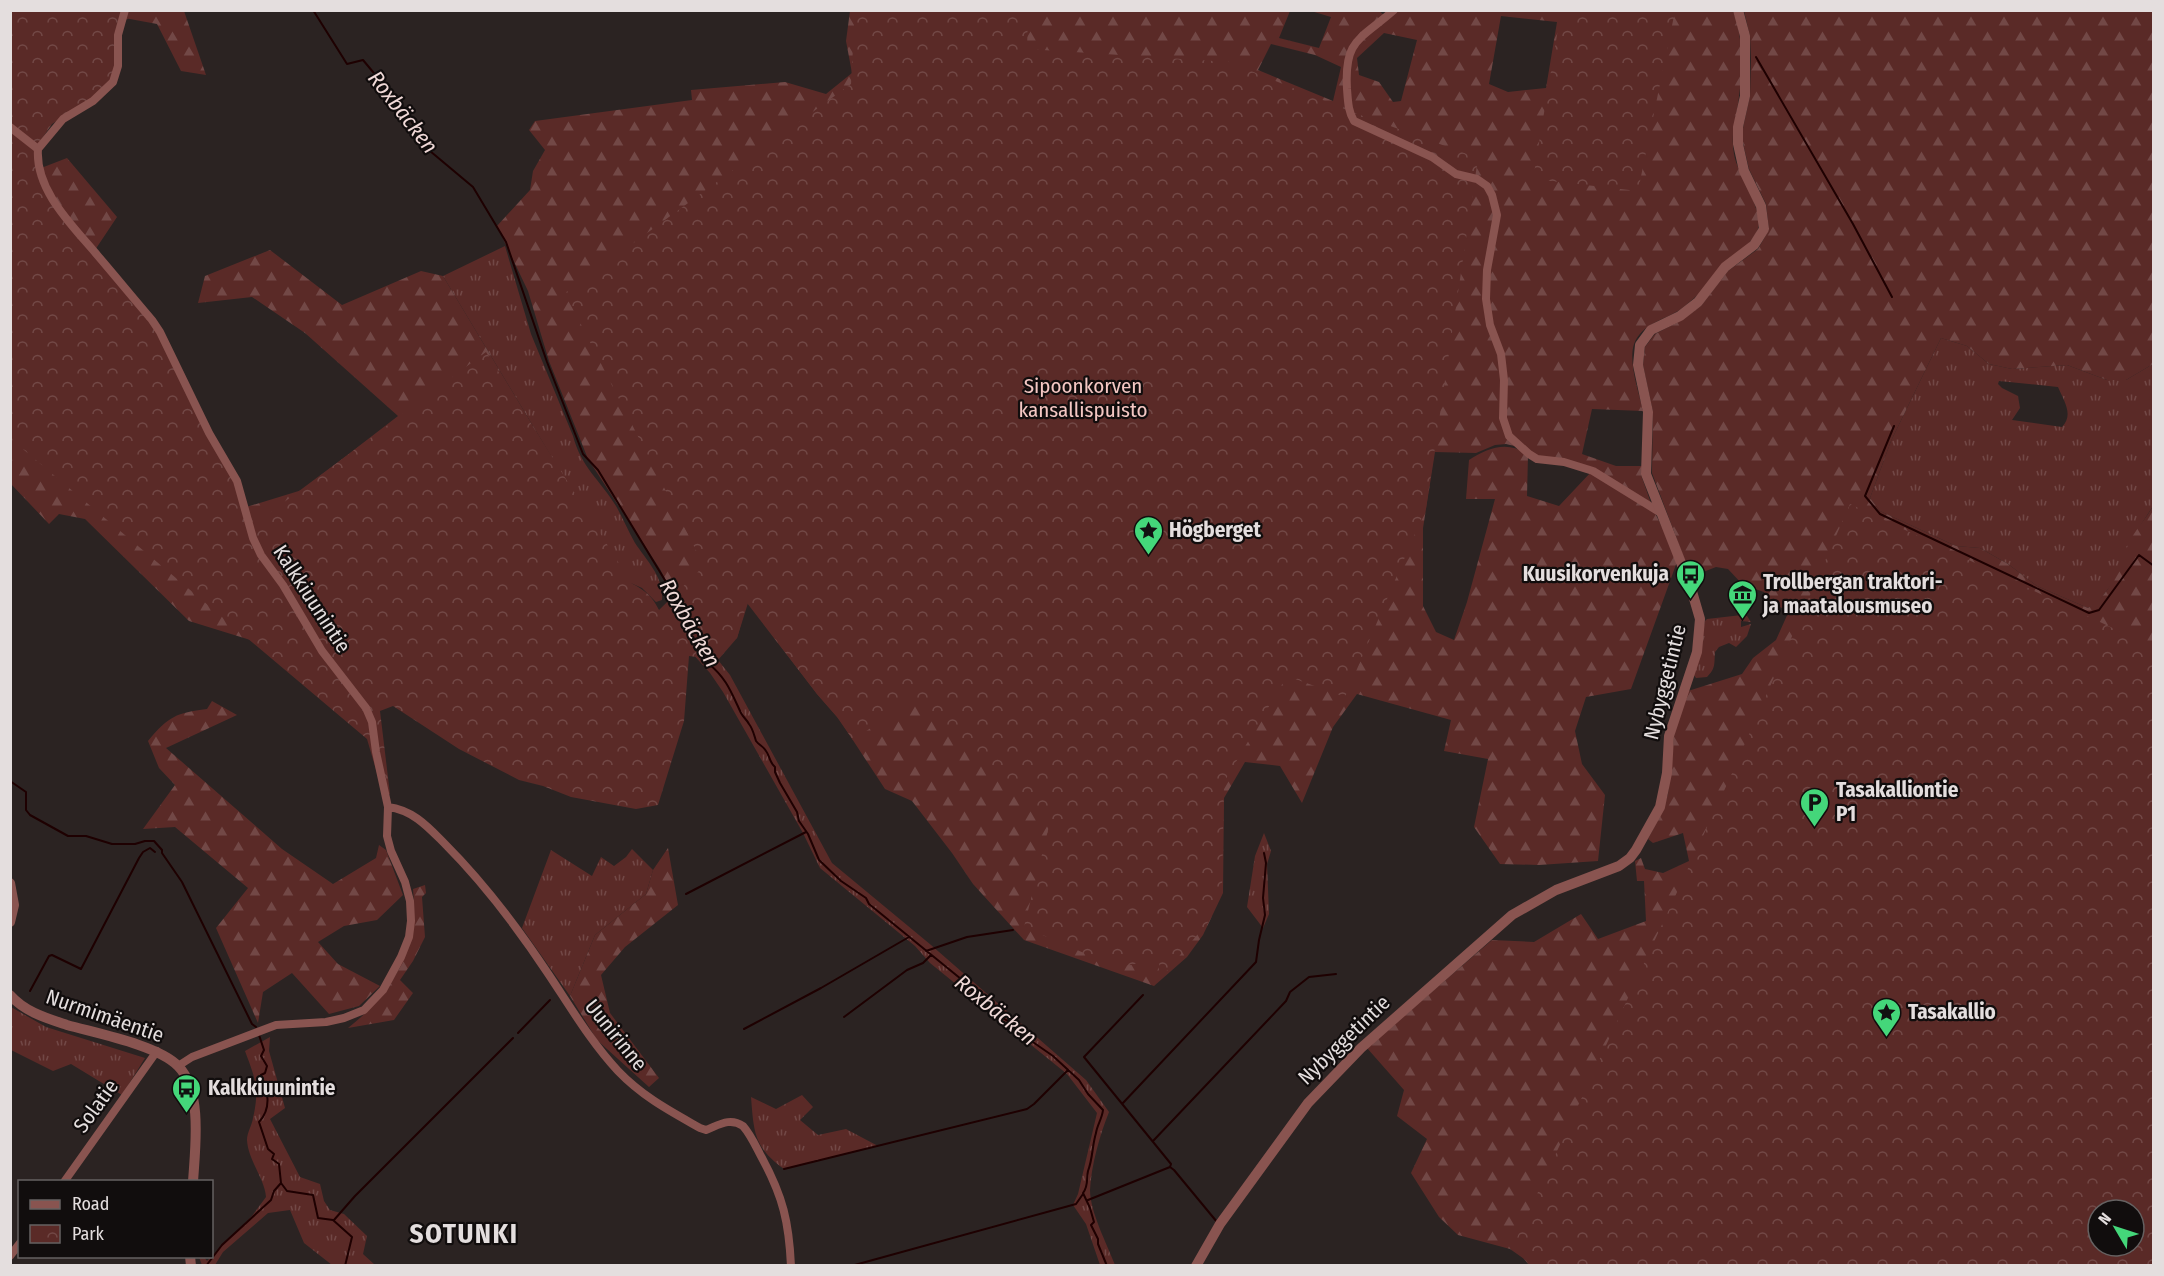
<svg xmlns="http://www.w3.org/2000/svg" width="2164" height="1276" font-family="'Fira Sans Condensed',sans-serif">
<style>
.grass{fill:url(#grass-tufts);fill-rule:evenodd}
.forest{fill:url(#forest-firs);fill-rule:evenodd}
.park{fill:url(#park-crowns);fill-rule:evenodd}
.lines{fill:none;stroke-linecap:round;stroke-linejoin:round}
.stream{stroke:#1e0001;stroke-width:2}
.minor{stroke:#895450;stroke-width:8}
.tertiary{stroke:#895450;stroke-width:10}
.labels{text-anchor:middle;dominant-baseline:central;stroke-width:4.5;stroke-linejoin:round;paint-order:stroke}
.park-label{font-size:21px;fill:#f4c7c3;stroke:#110d0d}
.poi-label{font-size:21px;font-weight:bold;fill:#e4dede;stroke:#110d0d;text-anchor:start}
.street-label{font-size:21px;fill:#e4dede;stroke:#110d0d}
.water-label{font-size:22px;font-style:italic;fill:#f0d9d7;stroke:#110d0d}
.district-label{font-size:27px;font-weight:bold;letter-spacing:1.5px;fill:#e4dede;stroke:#110d0d}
</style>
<defs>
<pattern id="grass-tufts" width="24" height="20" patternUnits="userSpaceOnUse" patternTransform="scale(1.5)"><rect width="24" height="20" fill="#5a2a27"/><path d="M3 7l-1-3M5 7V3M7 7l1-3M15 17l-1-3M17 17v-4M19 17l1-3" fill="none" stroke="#724846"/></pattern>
<pattern id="forest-firs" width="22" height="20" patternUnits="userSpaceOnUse" patternTransform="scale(1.5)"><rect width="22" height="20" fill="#5a2a27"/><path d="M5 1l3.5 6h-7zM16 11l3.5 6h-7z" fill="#724846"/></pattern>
<pattern id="park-crowns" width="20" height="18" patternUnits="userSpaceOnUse" patternTransform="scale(1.5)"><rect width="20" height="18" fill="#5a2a27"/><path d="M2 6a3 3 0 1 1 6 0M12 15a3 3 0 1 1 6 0" fill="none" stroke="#724846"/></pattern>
</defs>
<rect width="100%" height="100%" fill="#2b2322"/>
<path class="grass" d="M505,246L531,334L573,436C581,467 600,480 616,506C623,518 628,531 635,543C647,561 664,577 662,600L656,602L642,588L626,581L443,276Z
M1941,338L1967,346L1989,364L2012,369L2067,365L2107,380H2126L2153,364V506L2133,537L2114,581L2098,602L2088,608L2037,586L2008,564L1980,548L1956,546L1880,511L1870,498L1891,441ZM1999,381L2058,387C2064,401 2074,415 2062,427L2012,420L2020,408L2018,396L2002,388L1998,384Z
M1742,615L1747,616L1751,622L1741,621V627L1751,624L1747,636L1736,647L1729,643L1719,647L1715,652C1714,664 1716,668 1707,677L1696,678L1693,674L1705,621L1707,619Z
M701,649L718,660L730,675L832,863L931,945L1086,1080L1109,1112C1100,1134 1091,1166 1090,1190C1090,1212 1107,1244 1115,1265H1100L1086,1224L1073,1205L1078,1194L1097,1113L1067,1074L930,963L915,946L820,868L803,833L723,692L710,673L691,652Z
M1264,833L1271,851L1267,864L1269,914L1263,928L1247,907L1255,856Z
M632,849L653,870L646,894L595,935L570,996L522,928L551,850L592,876L601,857L614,866L626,857Z
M11,1007L46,1027L145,1058L122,1095L71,1064L53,1071L11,1050Z
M270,1037L269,1051L285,1108L270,1119L300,1177L320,1184L324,1201L330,1210L344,1214L367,1236L363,1254L375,1265H332L304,1243L290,1210L268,1213L223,1252L215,1265H202L199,1257H204L207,1261L252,1216L266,1197C265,1179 248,1160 247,1140C247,1133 252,1125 253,1118C260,1088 255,1078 245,1051Z
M802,1095L813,1107L800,1120L818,1135L846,1129L878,1146L784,1169C754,1147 754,1133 751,1097L776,1109Z"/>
<path class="forest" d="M1399,10L1733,11C1743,36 1743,69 1739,96C1737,116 1730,134 1734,154C1737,175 1766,212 1757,231C1747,251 1699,295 1681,309C1665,320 1642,323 1634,344C1628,362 1639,393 1643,411L1592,409L1582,454L1616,466H1642L1641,475L1652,506L1593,470L1537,457L1518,447L1506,444L1495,445L1476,453L1435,452L1423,528V606L1436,632L1454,640L1467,602L1495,499H1466L1469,460C1488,448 1508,440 1528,455L1527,496L1559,506L1592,471L1654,511L1678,559L1631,689L1586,697L1575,731L1582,764L1605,795L1598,861L1539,865L1500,864L1474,827L1488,759L1444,751L1451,720L1357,694L1333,727L1302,803L1280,766L1245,762L1224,798L1223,893L1203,935L1187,957L1154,986L1024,940L973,884L952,853L912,801L885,789L839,719L817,694L748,603L737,638L701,649L660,569L588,459L549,361L528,291L497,226L530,190L533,171L545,150L529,130L535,121L692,100L691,90L785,82L826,94L852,73L846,41L850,11H1290L1279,38L1319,48L1331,17L1311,11H1379L1389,19ZM1501,16L1557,22L1546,88L1508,92L1489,84ZM1384,33L1417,40L1401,101L1393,102L1379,82L1359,75L1357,58ZM1271,44L1315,55L1341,67L1333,101L1258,70Z
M10,11H184L206,75L181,71L157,24L119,17Z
M1744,11H2153V364L2126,380H2107L2067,365L2012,369L1989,364L1967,346L1941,338L1891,441L1870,498L1880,511L1956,546L1980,548L2008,564L2037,586L2088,608C2115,592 2119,562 2132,537C2138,527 2147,517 2153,506V1265H1533L1510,1249L1458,1235L1439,1217L1411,1173L1427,1139L1397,1116L1404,1090L1367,1048L1492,940L1534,942L1581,914L1598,939L1646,921L1644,881H1637L1635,861L1641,858L1645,869L1663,873L1689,861L1683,833L1653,843L1648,839L1663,810L1668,794L1675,728L1688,691L1742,674L1753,658L1776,640L1789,611L1773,604L1764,592L1743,585L1728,569L1716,567L1698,574H1690L1652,473L1653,412L1643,365L1645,347L1655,334L1682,320L1701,306L1728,271L1758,249L1769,230L1766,204L1749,169L1743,143V128L1750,96L1751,59L1750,36ZM2098,1210H2134V1246H2098Z
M10,133L36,170L67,158L117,217L91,256L243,508L302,490L398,416L305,333L252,297L198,303L205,276L270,250L342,305L421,271L443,276L626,581C655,593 658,606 668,634L398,686L189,621L85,519L59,514L49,524L11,484Z
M212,701L237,715L166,748L282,849L333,884L376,858L379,845L386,850L403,895L377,920L344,926L318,942L338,964L380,986L359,1006L329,1014L292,973L263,992L258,1023L216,928L248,888L175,827L143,829L175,785L159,768L148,741C169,716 176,713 207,709Z
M668,848L678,905L625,947L601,975L610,1013L659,1078L649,1087L597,1040L570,996L595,935L646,894L653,870Z
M425,885L426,893L422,897L425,937L413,961L400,980L413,993L394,1020L348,1028C393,993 419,948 413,889Z"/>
<path class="park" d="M10,11H131L128,19L120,21L116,64L112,81L96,96L52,124L34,150L38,171L48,190L161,332L213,433L256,523L486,352L632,584L659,610L704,566L565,293L851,84L855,11H1028L1027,49L1229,62L1352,112L1478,158L1426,508L1345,697L1287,676L1224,782L1222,889L1209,921L1158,981L1160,953L1132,965L1114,966L1024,927L1050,822L915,698L853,740L837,717L817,694L747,603L737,638L718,660L689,656L684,721L658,805L636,809L571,797L543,786L519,780L459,749L393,706L380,711L390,794L384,797L367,739L11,439Z
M1561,11H1675L1638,191L1533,179Z
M1850,504L2153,647V1265H1529L1513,1246L1729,780ZM2098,1210H2134V1246H2098Z"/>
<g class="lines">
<path class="stream" d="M313,10L347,64L363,60L403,108L430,151L473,187L506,242L547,362L583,454L598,470L708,651L709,664C727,679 731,692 741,713C743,717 747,720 749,724C753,729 754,735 756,741C759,745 764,747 766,751C770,756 769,762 775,767V772L780,783L797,812L799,821L808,834L819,860L841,881L866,898L869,904L961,979L980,998L996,1009L1001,1017L1013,1024L1027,1038L1053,1056L1079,1080L1088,1094L1103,1110C1102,1119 1097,1125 1096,1133C1092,1146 1093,1158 1088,1171C1086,1179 1089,1185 1083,1193L1090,1208L1094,1222L1091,1225L1098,1239V1244L1107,1266
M1756,57L1853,224L1892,297
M1894,426L1865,496L1880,514L2089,613L2099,610L2139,555L2154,566
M10,781L26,792V810L30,815L68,836H86L112,844H135L145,841H154L162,850V853L182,882L252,1024L256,1027
M686,894L806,832
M926,951L967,937L1013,930
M30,991L49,956L52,955L81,969L139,858L143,852L150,848L155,852
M844,1017L907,970L923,963L931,955
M744,1029L821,988L909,937
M518,1033L550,1000
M259,1035L264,1050L261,1056L267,1066L265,1073L261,1075C268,1091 272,1108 259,1122L268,1149L274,1154L272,1159L279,1164L281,1183L287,1191L313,1195L318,1218L333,1220L352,1237L345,1266
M1122,1104L1256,962L1259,940L1265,915L1263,898L1266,863L1264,853
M1153,1141L1286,1001L1290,992L1309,977L1336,974
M1170,1167L1174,1170L1217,1222
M784,1169L1027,1109L1034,1104L1068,1070
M1088,1200L1170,1167L1171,1164L1084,1057L1143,995
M334,1220L355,1196L513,1038
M206,1266L222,1245L271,1200L274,1191L281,1183
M851,1266L1076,1204L1083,1194"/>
<path class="minor" d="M1394,10C1360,40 1344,39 1347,89C1348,101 1348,111 1354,121L1432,157L1456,174L1477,179L1487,186L1492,195L1497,215L1487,270L1486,299L1490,325L1501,354L1504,380L1503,418L1509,436L1529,454L1537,459L1564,462L1593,471L1661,513
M10,127L38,149
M38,149C35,191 73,226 98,256C116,277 134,299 152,320L160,332L209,433L237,481L253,538L261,555L283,585L322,651L366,708L372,722L376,752L388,807L387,836L391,851L405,882L410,901L411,921L409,937L401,957L383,990L364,1010L344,1018L326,1022L276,1025L192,1057L178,1066
M38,149L63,119L93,101L113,82L118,66V35L125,10
M388,807C413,810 428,827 444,843C484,883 518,928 549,975C571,1008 591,1042 618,1071C643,1097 670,1111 700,1128L706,1130C719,1125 730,1117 743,1126C751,1135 756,1147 762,1158C783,1197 789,1222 791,1266
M64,1182L157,1051
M10,1256L20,1243"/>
<path class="tertiary" d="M10,883L14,905L10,922
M10,995C25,1012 46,1018 67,1025C95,1033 158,1045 178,1066C203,1091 195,1149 193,1182
M190,1256L191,1266
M1196,1266L1220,1224L1308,1103L1361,1048L1512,915L1556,890L1619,866L1630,858L1636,850L1660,807L1667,773L1669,736L1697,652L1700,619L1691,588L1646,474L1648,412L1638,365L1640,345L1651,330L1680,316L1698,302L1725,267L1754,245L1764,229L1761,206L1744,171L1738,144V127L1745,96V36L1738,10"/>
</g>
<defs>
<symbol id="sight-pin" viewBox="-11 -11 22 30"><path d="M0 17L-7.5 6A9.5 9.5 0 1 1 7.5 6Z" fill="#44d77a" stroke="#110d0d"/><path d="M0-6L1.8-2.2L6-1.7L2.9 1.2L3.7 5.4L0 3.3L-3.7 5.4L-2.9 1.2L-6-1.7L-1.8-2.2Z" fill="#111"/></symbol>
<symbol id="bus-pin" viewBox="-11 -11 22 30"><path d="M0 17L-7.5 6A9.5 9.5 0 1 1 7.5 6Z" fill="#44d77a" stroke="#110d0d"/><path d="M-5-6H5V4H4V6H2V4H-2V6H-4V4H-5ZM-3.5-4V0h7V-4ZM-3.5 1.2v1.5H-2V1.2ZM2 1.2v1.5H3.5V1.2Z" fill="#111"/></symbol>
<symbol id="museum-pin" viewBox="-11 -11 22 30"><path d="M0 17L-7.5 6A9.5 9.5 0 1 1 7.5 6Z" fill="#44d77a" stroke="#110d0d"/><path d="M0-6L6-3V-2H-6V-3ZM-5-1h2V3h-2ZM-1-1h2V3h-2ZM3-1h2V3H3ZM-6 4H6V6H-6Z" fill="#111"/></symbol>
<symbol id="parking-pin" viewBox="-11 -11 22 30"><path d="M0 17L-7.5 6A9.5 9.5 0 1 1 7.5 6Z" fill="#44d77a" stroke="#110d0d"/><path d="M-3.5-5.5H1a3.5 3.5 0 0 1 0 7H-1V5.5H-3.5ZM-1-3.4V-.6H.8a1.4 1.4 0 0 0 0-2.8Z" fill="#111"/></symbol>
</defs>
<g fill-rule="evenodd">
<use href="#sight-pin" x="1132" y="514" width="33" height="45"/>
<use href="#bus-pin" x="1674" y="558" width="33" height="45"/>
<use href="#museum-pin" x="1726" y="578" width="33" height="45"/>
<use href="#parking-pin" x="1798" y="786" width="33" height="45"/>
<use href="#sight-pin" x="1870" y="996" width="33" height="45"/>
<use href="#bus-pin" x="170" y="1072" width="33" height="45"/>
</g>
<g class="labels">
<g class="park-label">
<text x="1083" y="386">Sipoonkorven<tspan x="1083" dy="24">kansallispuisto</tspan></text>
</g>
<g class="poi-label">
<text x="1169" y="530">Högberget</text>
<text x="1669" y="574" text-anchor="end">Kuusikorvenkuja</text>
<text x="1763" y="582">Trollbergan traktori-<tspan x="1763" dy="24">ja maatalousmuseo</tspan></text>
<text x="1836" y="790">Tasakalliontie<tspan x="1836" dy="24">P1</tspan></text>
<text x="1908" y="1012">Tasakallio</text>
<text x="208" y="1088">Kalkkiuunintie</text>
</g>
<g class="street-label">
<text transform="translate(312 599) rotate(57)">Kalkkiuunintie</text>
<text transform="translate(1665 682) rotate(-76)">Nybyggetintie</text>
<text transform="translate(105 1016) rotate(19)">Nurmimäentie</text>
<text transform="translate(616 1035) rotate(51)">Uunirinne</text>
<text transform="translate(1344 1040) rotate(-44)">Nybyggetintie</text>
<text transform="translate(96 1106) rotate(-54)">Solatie</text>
</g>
<g class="water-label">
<text transform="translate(403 112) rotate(52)">Roxbäcken</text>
<text transform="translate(690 623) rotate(60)">Roxbäcken</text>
<text transform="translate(996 1010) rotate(39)">Roxbäcken</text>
</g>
<g class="district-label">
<text x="464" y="1234">SOTUNKI</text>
</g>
</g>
<rect width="2164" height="1276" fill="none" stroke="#e4dede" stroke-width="24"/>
<rect x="18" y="1180" width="195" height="78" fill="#110d0d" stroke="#656161" stroke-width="1.5"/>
<rect x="30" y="1200" width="30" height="9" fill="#895450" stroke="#656161" stroke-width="1.5"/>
<text x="72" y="1210" font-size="18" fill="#e4dede">Road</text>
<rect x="30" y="1225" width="30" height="18" fill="url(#park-crowns)" stroke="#656161" stroke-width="1.5"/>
<text x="72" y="1240" font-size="18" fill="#e4dede">Park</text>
<g transform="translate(2116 1228) rotate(309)"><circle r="28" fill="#110d0d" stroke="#656161" stroke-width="1.5"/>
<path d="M0-4.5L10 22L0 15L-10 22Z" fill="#44d77a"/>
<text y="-9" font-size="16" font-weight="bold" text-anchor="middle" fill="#e4dede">N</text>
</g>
</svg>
